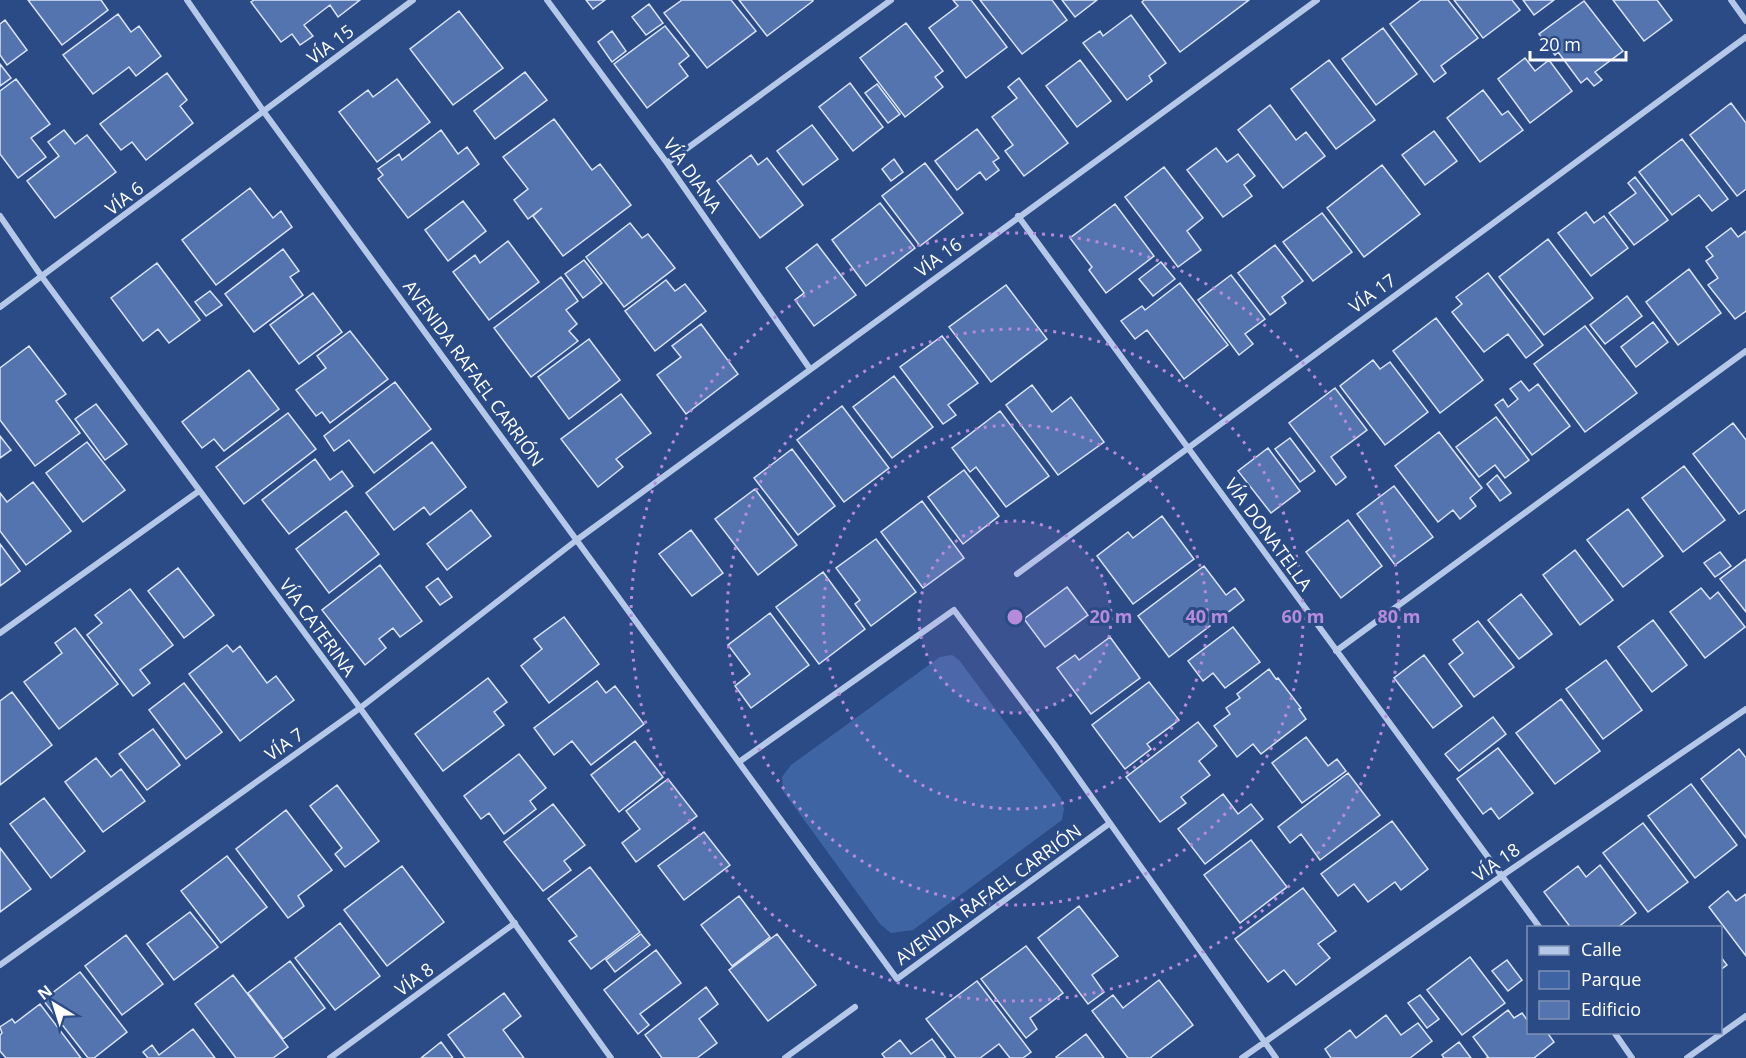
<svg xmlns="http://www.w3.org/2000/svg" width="1746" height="1058" font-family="'Open Sans',sans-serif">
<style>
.green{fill:#3f64a3}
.building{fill:#5374ae;stroke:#d9e4f6;stroke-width:1.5}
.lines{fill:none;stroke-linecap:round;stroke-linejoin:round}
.minor{stroke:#b6c8e8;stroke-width:6}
.ring{fill:none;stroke:#b68bdc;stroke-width:3;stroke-dasharray:3 6}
.labels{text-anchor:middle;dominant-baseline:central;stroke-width:6;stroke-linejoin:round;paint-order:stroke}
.street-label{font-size:18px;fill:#fff;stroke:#2a4b86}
.centre{fill:#b68bdc;stroke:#2a4b86;stroke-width:3}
.ring-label{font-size:18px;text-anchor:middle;font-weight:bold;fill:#b68bdc;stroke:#2a4b86;stroke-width:6;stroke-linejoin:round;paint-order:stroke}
</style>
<rect width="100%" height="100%" fill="#2a4b86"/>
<path class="green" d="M952,655L959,660L1061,798L1064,809L1062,820L913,930L891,933L880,924L783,791L782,777L791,765L940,657Z"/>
<path class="building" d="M28,0H101L108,10L62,45Z
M254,0H360L338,17L330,5L304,25L313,36L300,45L292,34L281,42L251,2Z
M586,0H605L593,9Z
M682,0H731L756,31L707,68L664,13Z
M739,0H813V1L767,36Z
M953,0H971L1007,47L966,78L929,28L958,6Z
M980,0H1052L1067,20L1022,54Z
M1062,0H1097L1075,17Z
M1144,0H1249L1180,52L1142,2Z
M1421,0H1448L1478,38L1441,66L1446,73L1434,82L1390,24Z
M1454,0H1512L1520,10L1483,38Z
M1523,0H1554L1534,15Z
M1613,0H1657L1672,20L1644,41Z
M1584,1L1623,51L1595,72L1602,80L1594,86L1587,78L1581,83L1558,52L1555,55L1539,34Z
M649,4L663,23L646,35L632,17Z
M459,11L503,68L453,105L410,49Z
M118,14L131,32L139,26L161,56L136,76L129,67L93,94L63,55Z
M1131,15L1166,63L1149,76L1152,81L1127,100L1083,43L1100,31L1103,36Z
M5,20L27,50L7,65L0,55V24Z
M906,23L943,71L935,77L943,87L905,117L860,58Z
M665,26L689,56L679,64L688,76L647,108L614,64Z
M1383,28L1417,74L1376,105L1342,59Z
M612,31L626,51L612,62L598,42Z
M1525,58L1535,71L1549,60L1572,91L1530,123L1498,79Z
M1080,60L1111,101L1077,127L1046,86Z
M1329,60L1375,120L1336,149L1291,89Z
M0,64L11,78L0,86Z
M525,72L547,100L495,139L474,111Z
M167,73L187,100L180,106L193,123L146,160L132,142L121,150L100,124Z
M1019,78L1068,143L1024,176L1005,151L1013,145L992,117L1017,98L1008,87Z
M16,79L50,124L31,138L46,157L18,178L0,154V91Z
M397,79L430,122L377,162L339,112L368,90L373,97Z
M850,83L883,127L853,151L819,107Z
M877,84L900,114L888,123L865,93Z
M1483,90L1502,115L1508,111L1523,130L1480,162L1447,118Z
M1731,103L1746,123V189L1737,196L1690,135Z
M1270,105L1296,140L1306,132L1325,156L1283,188L1238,130Z
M554,119L592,170L600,164L631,205L563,256L533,216L542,208L528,219L514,200L528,189L503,157Z
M812,125L838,159L803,185L777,151Z
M977,129L999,158L993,162L999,170L986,180L980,172L957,190L935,161Z
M64,130L75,144L87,135L116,172L55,218L27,181L59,156L48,142Z
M441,130L458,154L467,147L479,164L408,218L378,179L383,175L378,169L399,154L402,160Z
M1434,131L1457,161L1425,185L1402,155Z
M1682,139L1728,199L1712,211L1699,195L1672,215L1639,172Z
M1216,148L1227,162L1238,154L1255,176L1244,185L1252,196L1223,217L1187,170Z
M751,155L758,165L767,158L803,205L760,238L717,181Z
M894,159L903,172L891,181L882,169Z
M925,163L963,213L920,246L882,196Z
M1382,165L1420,214L1364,257L1327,208Z
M1164,167L1203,218L1187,231L1201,250L1178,267L1125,197Z
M1635,177L1668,220L1634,245L1609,213L1636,193L1628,183Z
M250,188L273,218L281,211L292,227L216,285L182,240Z
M463,201L486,231L448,261L425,230Z
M880,203L915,248L866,286L832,240Z
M1115,204L1154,256L1106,293L1089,270L1092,267L1070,238Z
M1586,212L1594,223L1604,216L1628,248L1591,276L1558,233Z
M1322,213L1352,252L1313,281L1283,242Z
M630,223L642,238L648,234L675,268L624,307L586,257Z
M1731,228L1738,237L1746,231V311L1735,319L1708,285L1718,278L1706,261L1713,256L1706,247Z
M1548,239L1593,298L1544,335L1499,277Z
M508,241L539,282L489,320L453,272L475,255L480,263Z
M817,244L856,295L814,326L795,300L804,293L786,268Z
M1275,245L1303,281L1282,297L1286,303L1270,315L1238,273Z
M283,249L299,271L290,277L303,295L254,332L225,294Z
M584,260L602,283L583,298L565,274Z
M1161,262L1175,279L1153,296L1139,279Z
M157,263L200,320L169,343L158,329L143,341L111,298Z
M1689,269L1721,313L1678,345L1646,302Z
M1488,273L1543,345L1526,358L1508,334L1484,352L1452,312L1462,304L1456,297Z
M1231,275L1265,319L1245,334L1253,344L1239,355L1198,300Z
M561,277L578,301L566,310L577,324L569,331L578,341L531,377L494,328Z
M666,280L675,291L685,284L706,311L655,351L625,311Z
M1180,283L1228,345L1184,379L1147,330L1135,339L1121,321L1142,306L1145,310Z
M1006,285L1047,339L991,382L949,327Z
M210,291L222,305L206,316L195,302Z
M313,293L342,332L299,364L270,325Z
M1627,296L1642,316L1605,344L1590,325Z
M1436,318L1483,380L1440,413L1393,351Z
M1653,322L1668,342L1636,367L1621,347Z
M701,324L738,374L686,414L657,375L681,357L672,346Z
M1585,326L1637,393L1585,432L1534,364Z
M350,331L388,379L330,423L322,412L316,416L296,390L326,368L317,356Z
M942,336L978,383L948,405L956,415L943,424L900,367Z
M589,339L620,380L569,419L538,377Z
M29,346L66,394L56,401L80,433L35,466L0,420V368Z
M1373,360L1380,369L1390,362L1428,412L1385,445L1340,386Z
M249,370L279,409L224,451L214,439L202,448L182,422Z
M894,376L933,427L892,458L853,407Z
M1521,381L1529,391L1538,384L1570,426L1532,455L1495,405L1503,399L1508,407L1518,399L1510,389Z
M395,382L431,429L374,473L349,440L334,451L324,436Z
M1032,385L1052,412L1071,397L1104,442L1058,475L1006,405Z
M1335,388L1367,430L1331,457L1346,477L1336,485L1289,423Z
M621,394L651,433L616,459L623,467L598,487L561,439Z
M96,404L127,444L105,460L75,419Z
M842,406L889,468L844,502L797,440Z
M1000,411L1049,476L1006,507L976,467L970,472L952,448Z
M288,413L316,449L244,504L216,467Z
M1496,417L1529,460L1505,478L1495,465L1479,477L1456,447Z
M1733,423L1746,440V509L1739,514L1693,454Z
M1439,432L1482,488L1470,498L1476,506L1460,519L1453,510L1438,522L1395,466Z
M0,436L11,450L0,458Z
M1290,438L1315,471L1300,482L1275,449Z
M87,442L125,490L83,522L46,473Z
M432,442L466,487L430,515L424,507L394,530L366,493Z
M1268,448L1300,491L1271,513L1238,471Z
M792,449L835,506L798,535L754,478Z
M315,459L330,480L342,471L353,486L289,534L262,500Z
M1684,466L1725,520L1683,552L1642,498Z
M964,470L999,516L963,544L928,497Z
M1497,475L1511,493L1500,501L1487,484Z
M33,482L71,531L26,565L0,531V493L7,502Z
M1394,486L1433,537L1395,565L1357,514Z
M755,489L797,545L758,575L715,519Z
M922,501L964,558L923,588L881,532Z
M1628,509L1663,556L1623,587L1587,540Z
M471,510L491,536L447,570L427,544Z
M346,511L379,554L329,593L296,549Z
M1162,516L1194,559L1133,604L1097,556L1128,532L1133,538Z
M1348,520L1382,566L1341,598L1306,552Z
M691,530L723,573L692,596L659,554Z
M876,539L916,592L871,626L855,604L860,600L836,568Z
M0,544L20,571L0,586Z
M1575,550L1613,600L1580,625L1543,575Z
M1720,552L1731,566L1715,577L1704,563Z
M1746,559V612L1720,579Z
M380,565L422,621L400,637L393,628L379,639L386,648L365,665L322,610Z
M1204,566L1226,595L1235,588L1244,600L1169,657L1138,616Z
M178,568L214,615L184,638L148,591Z
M823,572L865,629L819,664L776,607Z
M438,578L452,597L440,605L426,587Z
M1067,587L1088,615L1045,647L1024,619Z
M1701,588L1710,599L1718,592L1745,627L1705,658L1670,612Z
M130,589L173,645L140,670L150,683L133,696L87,635L102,623L95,615Z
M1521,594L1552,634L1519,659L1488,620Z
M770,613L809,665L751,708L735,686L750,674L728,645Z
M564,617L599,664L549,703L521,666L542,649L534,639Z
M1653,620L1687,665L1652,692L1618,647Z
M1478,621L1514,667L1474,697L1449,664L1463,653L1453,640Z
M1233,627L1260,662L1225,688L1213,673L1203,681L1188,661Z
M75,628L118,684L59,729L24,682L62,653L55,643Z
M1110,637L1140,678L1091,714L1057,668L1075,655L1079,660Z
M227,645L233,652L240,646L267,683L276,676L294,700L240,741L189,674Z
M1424,655L1462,706L1433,728L1394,678Z
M1606,660L1642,710L1603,739L1566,689Z
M1269,669L1276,679L1278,678L1301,708L1299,709L1306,719L1261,754L1253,744L1237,757L1214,726L1230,714L1226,708L1240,698L1237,694Z
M488,678L507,702L494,712L504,725L443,771L415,734Z
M597,681L606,693L615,686L644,724L591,765L572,741L554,755L534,728Z
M1149,682L1179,720L1147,744L1151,749L1125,769L1092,725Z
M184,683L222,732L186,759L149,710Z
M12,692L52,745L0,785V701Z
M1561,699L1600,751L1555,784L1516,733Z
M1493,717L1506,734L1459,771L1445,754Z
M1198,722L1217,746L1199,761L1210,775L1181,797L1186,803L1160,822L1126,777Z
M153,729L180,765L147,790L119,754Z
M1306,737L1328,766L1337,759L1346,771L1302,803L1272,763Z
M635,741L663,777L619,812L591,775Z
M1498,748L1533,793L1499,819L1491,808L1483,814L1457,779Z
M1739,749L1746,758V838L1701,779Z
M519,754L546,788L530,801L536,809L504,834L489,813L481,819L464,796Z
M96,758L111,777L121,769L145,801L103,832L65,782Z
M1348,773L1380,815L1320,860L1301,834L1290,843L1278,827Z
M668,779L697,816L636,862L622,843L640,829L626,811Z
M1691,784L1737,845L1695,878L1648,816Z
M337,785L379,841L345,867L335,854L342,848L310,806Z
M1223,794L1238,814L1251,804L1263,819L1205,864L1178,829Z
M44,798L85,851L51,878L10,824Z
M553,804L585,845L564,861L571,870L543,891L504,842Z
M286,810L332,870L298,896L304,906L288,918L236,849Z
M1392,821L1428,869L1401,890L1395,882L1368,902L1354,884L1338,896L1321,874Z
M1643,823L1688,882L1648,912L1603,853Z
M704,832L730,865L684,900L658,866Z
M1251,840L1287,887L1240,923L1204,875Z
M0,848L31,889L0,912Z
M227,856L267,907L221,943L181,891Z
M1600,865L1636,913L1617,928H1571L1544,892L1578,866L1586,877Z
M402,866L444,922L387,966L344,910Z
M590,867L640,932L591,969L569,941L577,936L548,899Z
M1303,888L1336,931L1318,944L1330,958L1296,985L1284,970L1268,982L1235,939Z
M1728,891L1736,901L1746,894V956L1709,907Z
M739,896L770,937L732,966L701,925Z
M1079,906L1118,956L1092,975L1104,992L1088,1004L1038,938Z
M190,912L218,947L174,980L147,944Z
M340,923L380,976L335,1010L295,958Z
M641,934L650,945L615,972L606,960Z
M777,934L816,985L768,1021L729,970Z
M126,935L163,984L122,1015L85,966Z
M1026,946L1063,993L1030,1018L1037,1029L1026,1038L981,979Z
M656,950L681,983L640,1014L649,1025L638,1034L604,990Z
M1720,956L1727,965L1720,970Z
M1470,957L1505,1003L1462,1035L1427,990Z
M1507,960L1522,980L1508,991L1492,971Z
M290,961L325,1008L283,1039L248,993Z
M80,972L127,1032L94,1058H88L43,1000Z
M233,975L288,1047L273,1058H236L195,1004Z
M1159,980L1193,1025L1150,1058H1128L1092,1011L1113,995L1123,1008Z
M977,981L1031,1052L1023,1058H1010L999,1044L980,1058H956L926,1019Z
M706,987L718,1004L699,1019L717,1043L697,1058H662L645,1035Z
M504,993L521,1016L503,1030L524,1058H465L448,1035Z
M1420,995L1439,1019L1427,1028L1408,1003Z
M40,1004L81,1058H6L0,1051V1035L2,1033L0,1027L12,1019L15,1023Z
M1508,1010L1514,1018L1522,1013L1528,1021V1032H1547L1554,1042L1534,1058H1486L1488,1057L1473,1037Z
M1386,1015L1401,1035L1418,1023L1432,1041L1410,1058H1331L1325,1049L1350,1030L1356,1038Z
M193,1029L215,1058H148L143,1052L152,1045L159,1055Z
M1086,1034L1104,1058H1057L1056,1057Z
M932,1039L946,1058H885L882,1054L900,1040L911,1054Z
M441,1042L453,1058H421Z
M1459,1042L1471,1058H1444L1442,1055Z"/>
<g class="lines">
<path class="minor" d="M187,0L264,112L897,979L1110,823
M547,0L667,163L810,369
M1731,0L1746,21
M667,163L891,0
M0,216L42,277L360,708L611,1058
M1018,216L1540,928
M0,307L413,0
M1017,574L1746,37
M0,633L199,491
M1336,651L1746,351
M739,762L954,610L1054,744L1276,1058
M0,965L360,708L578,539L1317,0
M1614,1032L1632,1058
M330,1058L515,923
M785,1058L855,1007
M1242,1058L1503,875L1746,709
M1687,1058L1746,1016"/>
</g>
<circle cx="1015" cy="617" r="96" fill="#b68bdc" fill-opacity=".12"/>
<g class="ring">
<circle cx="1015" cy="617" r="96"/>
<circle cx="1015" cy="617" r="192"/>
<circle cx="1015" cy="617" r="288"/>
<circle cx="1015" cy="617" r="384"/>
</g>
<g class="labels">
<g class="street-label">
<text transform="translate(330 44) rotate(-37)">VÍA 15</text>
<text transform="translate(693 175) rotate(55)">VÍA DIANA</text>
<text transform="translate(124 198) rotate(-37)">VÍA 6</text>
<text transform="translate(938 257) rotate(-36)">VÍA 16</text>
<text transform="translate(1372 293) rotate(-36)">VÍA 17</text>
<text transform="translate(474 373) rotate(54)">AVENIDA RAFAEL CARRIÓN</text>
<text transform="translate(1269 534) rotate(54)">VÍA DONATELLA</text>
<text transform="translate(318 627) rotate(54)">VÍA CATERINA</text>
<text transform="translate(284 744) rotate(-35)">VÍA 7</text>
<text transform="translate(1496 862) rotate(-35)">VÍA 18</text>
<text transform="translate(988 894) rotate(-36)">AVENIDA RAFAEL CARRIÓN</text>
<text transform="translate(414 979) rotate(-36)">VÍA 8</text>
</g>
</g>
<circle cx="1015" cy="617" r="9" class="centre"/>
<g class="ring-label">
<text x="1111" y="623">20 m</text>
<text x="1207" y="623">40 m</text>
<text x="1303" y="623">60 m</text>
<text x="1399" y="623">80 m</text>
</g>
<rect x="1527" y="926" width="195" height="108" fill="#2a4b86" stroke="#7f93b6" stroke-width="1.5"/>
<rect x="1539" y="946" width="30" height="9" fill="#b6c8e8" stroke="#7f93b6" stroke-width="1.5"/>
<text x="1581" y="956" font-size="18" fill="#ffffff">Calle</text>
<rect x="1539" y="971" width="30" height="18" fill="#3f64a3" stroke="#7f93b6" stroke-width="1.5"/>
<text x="1581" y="986" font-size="18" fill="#ffffff">Parque</text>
<rect x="1539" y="1001" width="30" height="18" fill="#5374ae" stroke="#7f93b6" stroke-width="1.5"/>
<text x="1581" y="1016" font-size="18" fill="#ffffff">Edificio</text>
<g transform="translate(54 1004) rotate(322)" stroke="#2a4b86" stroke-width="4.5" paint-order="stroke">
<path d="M0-4.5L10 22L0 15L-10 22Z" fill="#ffffff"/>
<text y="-9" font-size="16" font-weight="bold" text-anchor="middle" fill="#ffffff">N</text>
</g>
<path d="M1530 51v9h96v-9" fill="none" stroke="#ffffff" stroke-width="3"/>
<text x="1539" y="51" font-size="18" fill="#ffffff" stroke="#2a4b86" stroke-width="4.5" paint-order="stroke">20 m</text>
</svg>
